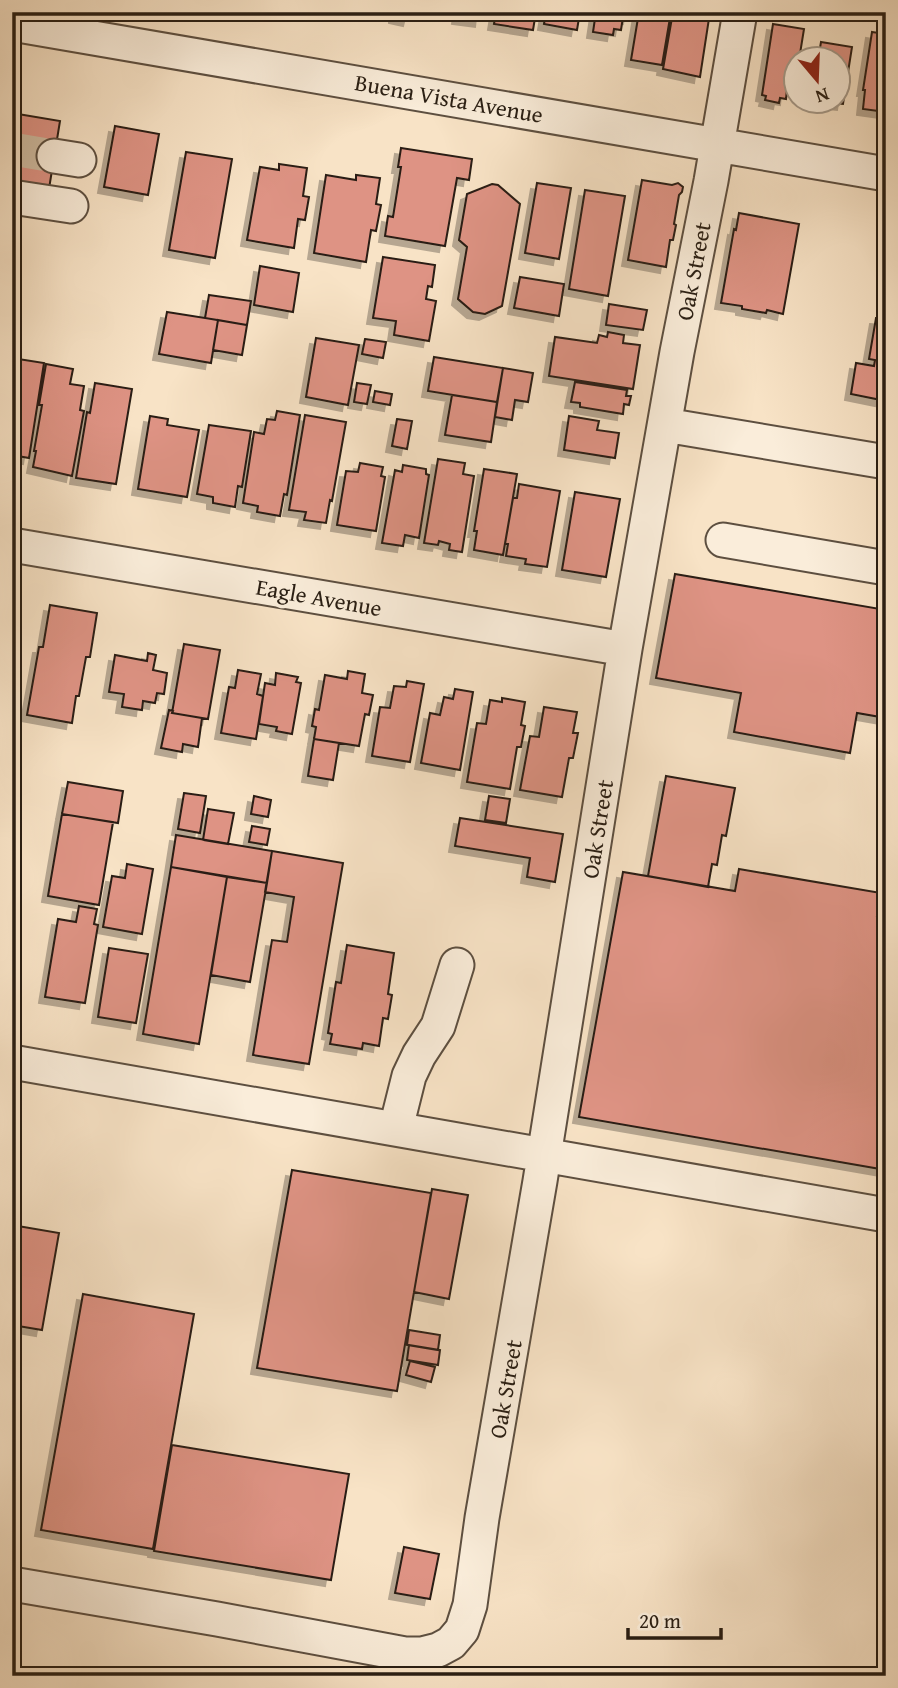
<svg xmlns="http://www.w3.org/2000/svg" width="898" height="1688" font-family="'Gentium Book Plus',serif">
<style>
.building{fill:#de9384;stroke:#291e13;stroke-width:2;filter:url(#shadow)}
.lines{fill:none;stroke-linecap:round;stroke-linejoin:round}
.minor-tunnel{stroke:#cfbca2;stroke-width:33;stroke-dasharray:33 17;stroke-linecap:butt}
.minor-casing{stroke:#5d4f40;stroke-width:37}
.minor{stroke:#faedda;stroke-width:33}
.labels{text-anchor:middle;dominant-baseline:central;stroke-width:7;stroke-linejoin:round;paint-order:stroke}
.street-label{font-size:23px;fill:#291e13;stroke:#faedda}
</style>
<defs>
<filter id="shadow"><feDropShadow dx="-6" dy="6" stdDeviation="0" flood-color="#0004"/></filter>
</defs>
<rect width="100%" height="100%" fill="#f8e3c6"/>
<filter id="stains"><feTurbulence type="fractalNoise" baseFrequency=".00286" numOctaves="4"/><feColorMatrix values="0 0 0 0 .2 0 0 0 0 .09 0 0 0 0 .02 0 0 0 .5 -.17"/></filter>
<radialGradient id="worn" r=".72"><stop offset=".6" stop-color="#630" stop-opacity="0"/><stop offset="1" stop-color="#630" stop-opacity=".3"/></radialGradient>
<path class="building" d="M387,12H411L409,20L395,17V14Z
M459,12H482L481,21L458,18Z
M496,12H536L533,30L494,24Z
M546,12H580L577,30L544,24Z
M595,12H630L629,18L623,17L621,30L614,29L613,35L593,32L596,12Z
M639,12H671L662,65L631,60Z
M673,12H710L700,77L663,69Z
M773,24L804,29L799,60H796L794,90L787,89L786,99L780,98L779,103L765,100L766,96L762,95Z
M872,32L886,34V112L863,109L865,90H863Z
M821,42L852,47L843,104L824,102H838V60H818Z
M12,113L60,121L47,201L12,195Z
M115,126L159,134L148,195L104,187Z
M401,148L472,159L469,180L457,178L445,246L385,236L388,216L393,217L401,167H398Z
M186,152L232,159L215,258L169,250Z
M279,164L307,168L303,196L309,197L305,220L298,219L294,248L247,240L260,167L279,170Z
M326,175L356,180V175L380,178L376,204L381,205L376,231L371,230L366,262L314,253Z
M642,180L672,185L678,183L683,187L682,192L679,195L674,224L676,225L673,240H670L666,267L628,260Z
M537,183L571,188L559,259L525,253Z
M492,184L498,185L520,204L502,306L485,314L473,312L458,299L467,247L459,240L467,194Z
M585,190L625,196L608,296L569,289Z
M739,213L799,224L783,314L767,310L766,313L742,309V306L721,303L734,229L736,230Z
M383,257L435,265L432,287L428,286L426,299L436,301L429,341L394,335L396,321L373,318Z
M260,266L299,273L293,312L254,305Z
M520,277L564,284L559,316L514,308Z
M209,295L251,301L247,325L205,318Z
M609,304L647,310L643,330L606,325Z
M167,312L218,320L211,363L159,354Z
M876,318L886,319V375L881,400L851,394L856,363L874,366L875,360L869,359Z
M218,320L247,325L242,355L213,350Z
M608,332L624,335L623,343L640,345L633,389L549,376L555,337L597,343L599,335L607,337Z
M316,338L359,345L348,405L306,397Z
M365,339L386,342L383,358L362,354Z
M434,357L503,368L497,402L428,391Z
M12,358L44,363L29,458L12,455Z
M46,364L73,369L70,384L84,386L80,410L84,411L72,476L33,467L36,451H34L42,405H39Z
M503,368L533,373L528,402L515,400L512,420L495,417Z
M575,382L627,390L626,396H631L629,405L624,404L623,414L580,407V403L571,402Z
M95,383L132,389L116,484L76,478L87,412L90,413Z
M357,383L371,385L367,404L354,402Z
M375,391L392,394L390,405L373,402Z
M452,395L497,402L491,442L445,435Z
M277,411L300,415L287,495L284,494L280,516L257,512L258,506L243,503L254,432L264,434L267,419L275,420Z
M305,415L346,422L332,501L330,500L326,523L304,520L306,512L289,510Z
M150,416L168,419L167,425L199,430L187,497L138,489Z
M569,416L599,421L597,430L619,433L615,458L564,450Z
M397,419L412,421L407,449L392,446Z
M209,425L251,431L242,487L238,486L235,507L213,503V497L197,494Z
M438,459L465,463L463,474L474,476L462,552L449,550L450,544L439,541L438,545L424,543Z
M360,463L383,467L381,476L385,477L376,531L337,525L346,471L358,472Z
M403,465L426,469V474L429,475L419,538L405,535L403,546L382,543L395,470L402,472Z
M484,469L517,474L503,555L474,550L477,531H474Z
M519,484L560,491L547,567L525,564L526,559L506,556L508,544H505L513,498H517Z
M575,492L620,499L606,577L562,570Z
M675,574L886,610V718L857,713L850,753L734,732L741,693L656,678Z
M50,605L97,613L90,657H86L79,696H76L72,723L27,715L39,647H43Z
M184,644L220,650L208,719L172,713Z
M148,653L156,655L153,670L167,673L164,694L157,693L155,703L143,701L142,710L122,707L124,694L109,692L115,655L147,661Z
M238,670L261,674L257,694L263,696L256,739L221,733L229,687L235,688Z
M348,671L365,674L362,693L373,695L369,715L365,714L359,746L314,739L316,727L312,726L315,709L319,710L325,675L347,679Z
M276,673L298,677L296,682L301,683L292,734L276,731L277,727L259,724L265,683L275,685Z
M407,681L424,684L410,762L372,756L380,707L390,708L394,686L406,687Z
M455,689L473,692L460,770L421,763L430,713L440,715L444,697L453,699Z
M502,698L525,702L521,725L525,726L521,747H517L510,789L467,782L477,723L486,724L490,700L502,702Z
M544,707L577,712L573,733H578L573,758H569L562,797L520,790L530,736L539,737Z
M169,710L173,711L172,713L202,718L198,747L183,744L182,752L161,748Z
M314,739L339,743L333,780L308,776Z
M666,776L735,788L726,836L722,835L717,865L712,864L708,887L648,876Z
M68,782L123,791L118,823L62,814Z
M184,793L206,796L200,833L178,829Z
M254,796L271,800L268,817L251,814Z
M489,796L510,799L506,823L485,820Z
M208,809L234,813L228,844L203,840Z
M62,814L113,822L99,905L48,896Z
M460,818L563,834L555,882L527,877L530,858L455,846Z
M252,826L270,829L267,845L249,842Z
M176,835L272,851L267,883L171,867Z
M272,851L343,863L309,1064L253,1055L272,940L287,942L294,897L265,892Z
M127,864L153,869L142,934L103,927L112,876L125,878Z
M171,867L227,877L199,1044L143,1034Z
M739,869L881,893L877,916L883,917L886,903V1170L579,1117L623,872L735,891Z
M227,877L267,883L250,982L211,975Z
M79,906L97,909L94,924L98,925L85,1003L45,997L58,919L76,922Z
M347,945L394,953L388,994L392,995L388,1019L383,1018L379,1046L363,1043L362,1049L330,1044L332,1034L328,1033L336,982L341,983Z
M109,948L148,954L136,1023L98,1017Z
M292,1170L431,1193L397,1391L257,1368Z
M432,1189L468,1195L449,1299L414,1292Z
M12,1225L59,1233L42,1330L12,1325Z
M83,1294L194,1314L153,1549L41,1530Z
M409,1330L440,1335L438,1350L407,1345Z
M409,1345L440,1350L438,1365L407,1360Z
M410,1361L435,1367L431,1382L406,1375Z
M172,1445L349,1474L331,1580L154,1551Z
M404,1547L439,1554L430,1599L395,1593Z"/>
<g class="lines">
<path class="minor-tunnel" d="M12,149L54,156"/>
<defs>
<path id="minor" d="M12,24L886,174
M54,156L79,160
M12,197L71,206
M665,425L886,462
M723,540L886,568
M12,545L625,649
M12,1062C304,1112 594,1165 886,1215
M396,1128L409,1076L419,1055L438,1026L457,965
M12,1584L217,1619L405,1654H422L438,1650L451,1643L462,1630L470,1605L482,1518L540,1181L625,649L677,352L711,181L740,12"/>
</defs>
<use href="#minor" class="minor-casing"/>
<use href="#minor" class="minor"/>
</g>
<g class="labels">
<g class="street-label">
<text transform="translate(449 98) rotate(10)">Buena Vista Avenue</text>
<text transform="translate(693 271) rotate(-79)">Oak Street</text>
<text transform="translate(319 597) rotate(10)">Eagle Avenue</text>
<text transform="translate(597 829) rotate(-81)">Oak Street</text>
<text transform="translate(505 1389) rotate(-80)">Oak Street</text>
</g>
</g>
<rect width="898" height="1688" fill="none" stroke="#f8e3c6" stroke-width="42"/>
<rect x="14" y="14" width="870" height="1660" fill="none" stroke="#291e13" stroke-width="3.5"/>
<rect x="21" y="21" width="856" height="1646" fill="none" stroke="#291e13" stroke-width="2"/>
<g transform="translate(817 80) rotate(161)"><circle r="33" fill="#faedda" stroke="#a69a8a" stroke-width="2"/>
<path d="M0-5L12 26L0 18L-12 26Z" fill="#8f2418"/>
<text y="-10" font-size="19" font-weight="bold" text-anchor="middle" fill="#291e13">N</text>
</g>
<path d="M628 1628v10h93v-10" fill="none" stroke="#291e13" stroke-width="3.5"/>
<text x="639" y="1628" font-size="21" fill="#291e13" stroke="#faedda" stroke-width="5" paint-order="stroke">20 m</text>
<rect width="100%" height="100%" filter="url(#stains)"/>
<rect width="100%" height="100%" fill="url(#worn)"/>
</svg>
